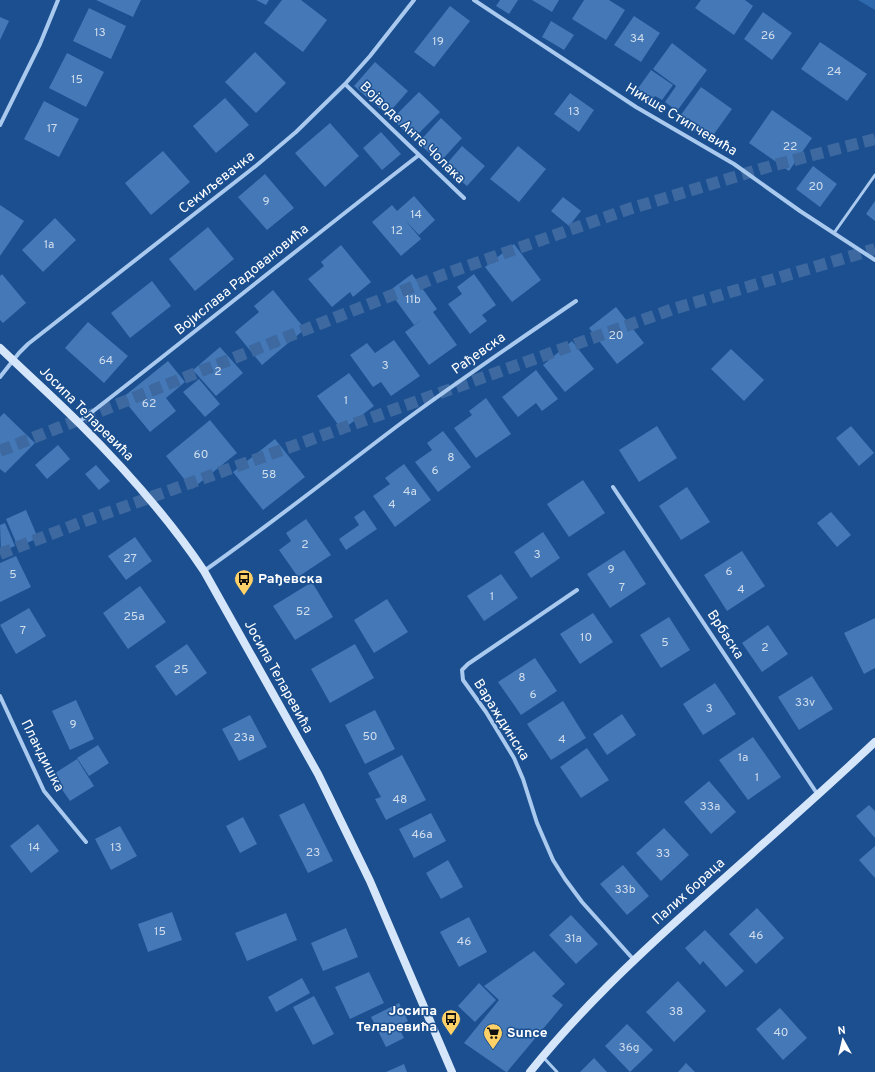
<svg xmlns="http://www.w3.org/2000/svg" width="875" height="1072" font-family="Overpass,sans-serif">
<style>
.green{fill:#2e69ad}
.building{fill:#4478b7}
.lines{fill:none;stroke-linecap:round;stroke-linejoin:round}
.highway-tunnel{stroke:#3d69a0;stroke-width:12;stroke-dasharray:12 6;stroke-linecap:butt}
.lane{stroke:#a9c9ee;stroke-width:3}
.street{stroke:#a9c9ee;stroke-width:4}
.secondary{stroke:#d6e6fa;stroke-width:8}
.labels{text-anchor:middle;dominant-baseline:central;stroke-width:3;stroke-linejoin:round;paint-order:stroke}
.number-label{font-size:12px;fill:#d0dded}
.street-label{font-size:14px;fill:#fff;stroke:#1b4f8f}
.poi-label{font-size:14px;font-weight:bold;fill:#fff;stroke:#1b4f8f;text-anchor:start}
</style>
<rect width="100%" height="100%" fill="#1b4f8f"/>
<path class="green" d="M858,0H875V10Z"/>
<path class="building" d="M96,0H141L133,17Z
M256,0H269L266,5Z
M282,0H301L327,20L303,52L264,23Z
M500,0H518L509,14L496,6Z
M532,0H559L552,12Z
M584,0H609L625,10L606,40L572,19Z
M701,0H745L753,6L734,35L695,8Z
M450,6L470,21L434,67L414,52Z
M89,8L126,26L111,59L73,41Z
M763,12L792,33L772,60L744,39Z
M634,16L660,33L641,62L614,45Z
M0,17L9,21L0,40Z
M551,21L574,35L564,50L542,37Z
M820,42L867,74L847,101L801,69Z
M672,43L707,70L677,111L665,102L676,86L653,69Z
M255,52L286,83L256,113L225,82Z
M67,53L104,72L86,107L49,88Z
M375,62L408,91L387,115L354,86Z
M651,70L673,85L662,100L655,96L649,104L634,94Z
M701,87L732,109L709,141L678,119Z
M419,92L440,112L413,139L392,119Z
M570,93L594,110L579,132L554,114Z
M225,98L249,125L216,153L193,126Z
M44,101L79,119L59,157L24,139Z
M772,110L812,138L789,171L749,143Z
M441,118L462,138L440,162L418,143Z
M330,123L359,156L325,187L295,153Z
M381,132L401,154L382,170L363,148Z
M462,146L485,166L467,186L444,167Z
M518,146L546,169L519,202L490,179Z
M163,151L190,182L151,215L125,183Z
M813,166L837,184L820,207L796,189Z
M265,174L294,208L267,230L238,197Z
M414,196L435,220L419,235L405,220L421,239L401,256L372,222L392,205L397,211Z
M563,197L581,211L569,226L551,211Z
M875,201V221L866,214Z
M0,205L24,221L0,256Z
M55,218L76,240L43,272L22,250Z
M208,227L234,259L195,291L169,259Z
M514,244L541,280L512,302L485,267Z
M341,245L371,282L353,297L350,292L332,307L308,279L324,266L321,262Z
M2,274L26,303L3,323L0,320V276Z
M412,274L437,309L433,312L457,345L429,365L405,332L424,318L414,325L389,291Z
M474,274L496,305L482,315L487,321L470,334L448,304L462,294L457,287Z
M152,281L171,306L130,338L111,313Z
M273,290L305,329L262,365L235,332L259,312L254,306Z
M616,307L644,343L617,364L589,328Z
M88,322L128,356L104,383L65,348Z
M394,340L420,376L391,396L381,382L373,387L350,355L367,343L375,353Z
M572,341L594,369L565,392L543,365Z
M220,347L243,373L216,396L193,370Z
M731,349L764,380L744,401L711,369Z
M168,361L185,382L166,398L176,411L150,432L122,398Z
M536,370L558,399L542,411L536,403L518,417L502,397Z
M349,373L374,406L342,430L317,396Z
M199,379L220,404L205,417L183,392Z
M486,398L511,434L476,458L454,428L472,415L469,411Z
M4,413L35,443L5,473L0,469V417Z
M210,420L237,453L192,489L166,456Z
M657,426L677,458L639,482L619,450Z
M851,426L874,453L859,466L836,438Z
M443,431L471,467L438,492L415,462L432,450L427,443Z
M275,439L305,477L263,510L233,472Z
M58,445L70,459L47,479L35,465Z
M404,464L431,500L395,527L373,496L390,484L385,478Z
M96,465L110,481L99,490L85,474Z
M583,480L605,513L569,537L547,504Z
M687,487L710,522L681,540L659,506Z
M26,510L38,538L18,547L6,519Z
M364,510L377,529L346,550L339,539L359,525L354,517Z
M831,512L851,535L837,547L817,523Z
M306,519L331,555L298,577L279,550L291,541L286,533Z
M5,523L15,546L1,552L0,525Z
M543,532L560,558L531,578L514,552Z
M135,537L152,561L126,580L108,556Z
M624,550L646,584L610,608L587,574Z
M742,551L765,586L727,611L704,575Z
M16,556L31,587L0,602V563Z
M501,574L518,598L484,621L467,596Z
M312,582L333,617L295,640L273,606Z
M140,586L166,622L128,649L103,613Z
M387,599L408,632L374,653L354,620Z
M29,608L46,636L16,654L0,625Z
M593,613L613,642L580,664L560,634Z
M669,617L690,650L661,668L640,635Z
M875,618V668L864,674L844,633Z
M768,625L788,654L762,672L742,643Z
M187,644L207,673L176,696L155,666Z
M355,644L374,678L330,703L311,669Z
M535,658L557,691L521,715L498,682Z
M812,676L833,709L799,730L778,697Z
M715,683L736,714L703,735L683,704Z
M76,700L94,739L70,750L52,711Z
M563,701L586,738L551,760L527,724Z
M375,710L395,749L365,764L345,725Z
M622,714L636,735L607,755L593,734Z
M250,715L267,747L239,761L222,729Z
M753,737L781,777L748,800L719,760Z
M98,745L109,763L89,776L77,758Z
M587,748L609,780L581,798L560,767Z
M402,755L426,800L386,820L375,799L381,797L368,773Z
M77,759L94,786L70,801L52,775Z
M709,781L736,812L711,834L684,802Z
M304,803L333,861L308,873L279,815Z
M869,805L875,811V838L856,816Z
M431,813L446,841L414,858L399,829Z
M243,817L257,844L240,853L226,826Z
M38,824L59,851L31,873L10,846Z
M120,826L137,856L111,870L95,839Z
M664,828L689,855L661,881L636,853Z
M875,846V878L859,860Z
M448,860L463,887L441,899L426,873Z
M623,865L649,896L627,915L600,884Z
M757,908L784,938L756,964L729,934Z
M172,912L182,940L148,952L138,924Z
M286,913L297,940L247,961L235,933Z
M571,915L598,944L576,964L549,935Z
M469,917L487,952L459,967L440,932Z
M346,928L358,957L323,971L311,943Z
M705,930L744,971L726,987L703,961L700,965L685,948Z
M534,951L565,984L552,996L563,1005L507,1072H506L464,1043L499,1000L484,986Z
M369,972L384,1003L350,1019L335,987Z
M302,978L310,993L276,1012L268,997Z
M678,981L706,1011L674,1042L646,1012Z
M479,983L496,1000L475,1022L458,1006Z
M314,996L334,1034L313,1045L293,1007Z
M399,1003L408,1021L398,1026L404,1038L386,1047L371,1017Z
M780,1008L807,1038L783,1060L756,1029Z
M627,1024L653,1050L630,1072L605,1046Z
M594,1058L607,1072H580Z
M686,1063L695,1072H678Z
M404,1064L407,1072H386Z"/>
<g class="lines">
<path class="highway-tunnel" d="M0,451L445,274L629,209L771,166L875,139
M0,554L82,522L673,309L875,249"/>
<path class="lane" d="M834,233L875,175
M544,1058L557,1072"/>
<path class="street" d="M474,0L636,107L734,164L800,211L875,260
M345,84L464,198
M0,125L40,44L58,0
M0,377L19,353L28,344L257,165L296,132L345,84L370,56L414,0
M79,422C193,334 305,243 419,155
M613,487L818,795
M204,571C271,524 335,473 400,424C458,381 517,341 576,301
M577,590L468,664L462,670L463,680L486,712L514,758L523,779L537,823L553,860L565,879L582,902L634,960
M0,696L44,791L86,842"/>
<path class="secondary" d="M0,348C26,373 53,397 79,423C125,469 168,517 204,571L318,774L370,881L452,1072
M530,1072C578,1012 634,959 691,908C752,853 815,799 875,742"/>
</g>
<defs>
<symbol id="bus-pin" viewBox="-11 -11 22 30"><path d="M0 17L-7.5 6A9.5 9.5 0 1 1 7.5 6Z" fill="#ffd166" stroke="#1b4f8f"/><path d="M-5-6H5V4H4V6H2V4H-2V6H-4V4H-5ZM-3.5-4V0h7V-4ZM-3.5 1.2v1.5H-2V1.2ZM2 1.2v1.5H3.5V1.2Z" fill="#111"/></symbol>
<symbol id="supermarket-pin" viewBox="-11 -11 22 30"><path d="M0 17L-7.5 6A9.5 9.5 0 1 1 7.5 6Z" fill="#ffd166" stroke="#1b4f8f"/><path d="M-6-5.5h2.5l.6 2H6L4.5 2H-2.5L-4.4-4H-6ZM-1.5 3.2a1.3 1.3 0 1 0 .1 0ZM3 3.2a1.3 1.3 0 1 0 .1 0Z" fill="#111"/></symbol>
</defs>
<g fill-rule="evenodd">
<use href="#bus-pin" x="233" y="568" width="22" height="30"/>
<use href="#bus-pin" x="440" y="1008" width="22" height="30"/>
<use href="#supermarket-pin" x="482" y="1022" width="22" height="30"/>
</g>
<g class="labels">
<g class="number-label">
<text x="100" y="33">13</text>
<text x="768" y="36">26</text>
<text x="637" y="39">34</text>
<text x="438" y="42">19</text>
<text x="834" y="72">24</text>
<text x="77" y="80">15</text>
<text x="574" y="112">13</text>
<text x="52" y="129">17</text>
<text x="790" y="147">22</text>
<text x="816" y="187">20</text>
<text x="266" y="202">9</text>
<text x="416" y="215">14</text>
<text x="397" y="231">12</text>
<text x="49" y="245">1a</text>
<text x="413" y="300">11b</text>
<text x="616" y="336">20</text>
<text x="106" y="361">64</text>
<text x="385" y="366">3</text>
<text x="218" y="372">2</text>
<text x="346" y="401">1</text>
<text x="149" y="404">62</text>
<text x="201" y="455">60</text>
<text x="451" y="458">8</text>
<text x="435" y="471">6</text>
<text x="269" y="475">58</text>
<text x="410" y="492">4a</text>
<text x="392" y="505">4</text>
<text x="305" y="545">2</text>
<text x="537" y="555">3</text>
<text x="130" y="559">27</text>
<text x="611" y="570">9</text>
<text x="729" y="572">6</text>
<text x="13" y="575">5</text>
<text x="622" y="588">7</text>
<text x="741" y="590">4</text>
<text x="492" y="597">1</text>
<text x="303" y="612">52</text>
<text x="134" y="617">25a</text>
<text x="23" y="631">7</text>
<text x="586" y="638">10</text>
<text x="665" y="643">5</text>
<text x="765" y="648">2</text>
<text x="181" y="670">25</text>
<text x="522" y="678">8</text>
<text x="533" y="695">6</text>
<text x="805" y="703">33v</text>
<text x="709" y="709">3</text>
<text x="73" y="725">9</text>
<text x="370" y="737">50</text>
<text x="244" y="738">23a</text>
<text x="562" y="740">4</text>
<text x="743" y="758">1a</text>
<text x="757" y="778">1</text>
<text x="400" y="800">48</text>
<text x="710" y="807">33a</text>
<text x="422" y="835">46a</text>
<text x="34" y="848">14</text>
<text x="116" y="848">13</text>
<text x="313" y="853">23</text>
<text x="663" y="854">33</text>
<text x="625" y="890">33b</text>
<text x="160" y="932">15</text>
<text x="756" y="936">46</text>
<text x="573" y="939">31a</text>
<text x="464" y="942">46</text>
<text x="676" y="1012">38</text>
<text x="781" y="1033">40</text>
<text x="629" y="1048">36g</text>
</g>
<g class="street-label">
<text transform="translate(681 120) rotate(31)">Никше Стипчевића</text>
<text transform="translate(412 133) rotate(44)">Војводе Анте Чолака</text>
<text transform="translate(217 183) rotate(-38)">Секиљевачка</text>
<text transform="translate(242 280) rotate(-39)">Војислава Радовановића</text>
<text transform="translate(479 354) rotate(-35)">Рађевска</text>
<text transform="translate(86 414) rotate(45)">Јосипа Теларевића</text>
<text transform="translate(725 635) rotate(57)">Врбаска</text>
<text transform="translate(278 677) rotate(61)">Јосипа Теларевића</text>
<text transform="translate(501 720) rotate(58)">Вараждинска</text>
<text transform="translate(42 756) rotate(63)">Пландишка</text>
<text transform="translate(689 892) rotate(-42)">Палих бораца</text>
</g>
<g class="poi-label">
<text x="258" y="579">Рађевска</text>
<text x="437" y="1011" text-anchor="end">Јосипа<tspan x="437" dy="16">Теларевића</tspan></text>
<text x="507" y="1033">Sunce</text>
</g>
</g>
<g transform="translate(843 1040) rotate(352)" stroke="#1b4f8f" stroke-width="3" paint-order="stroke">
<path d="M0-3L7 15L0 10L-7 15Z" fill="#ffffff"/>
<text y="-6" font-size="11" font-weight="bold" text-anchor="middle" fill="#ffffff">N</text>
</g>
</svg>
